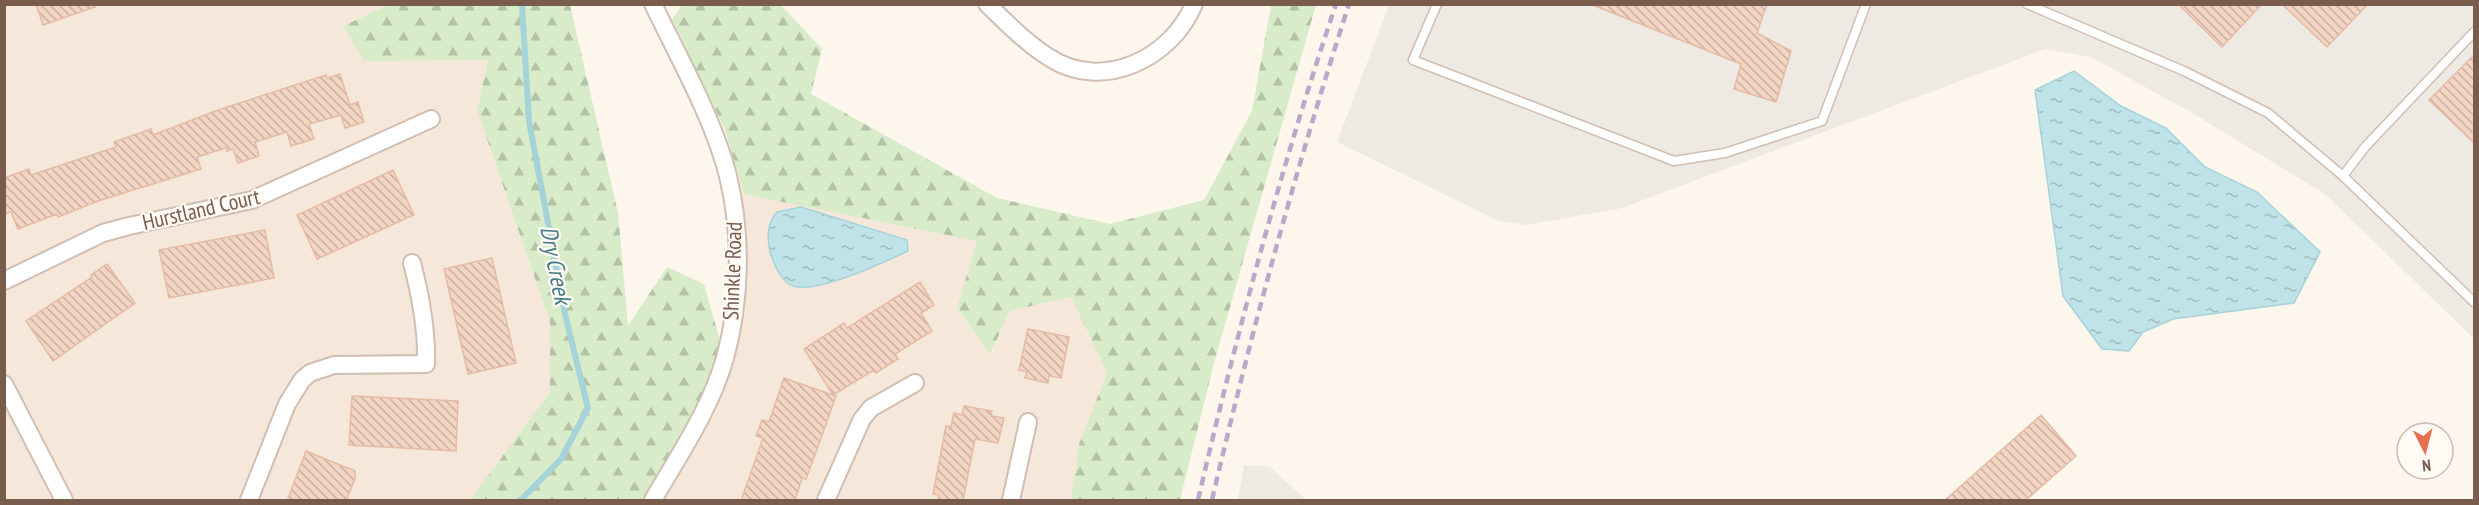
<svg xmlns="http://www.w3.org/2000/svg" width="2479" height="505" font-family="'PT Sans Narrow',sans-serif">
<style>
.residential{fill:#f5e8da}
.industrial{fill:#efe9e4}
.forest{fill:url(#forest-firs)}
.water{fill:url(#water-ripples);stroke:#a5d3da;stroke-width:1.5}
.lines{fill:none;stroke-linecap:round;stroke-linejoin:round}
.stream{stroke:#a5d3da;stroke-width:6}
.building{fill:url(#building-back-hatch);stroke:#e6bba3;stroke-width:1.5}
.service-casing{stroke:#d1beb0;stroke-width:11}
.minor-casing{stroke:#d1beb0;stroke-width:20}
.service{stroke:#fff;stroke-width:8}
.minor{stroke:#fff;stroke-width:16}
.rail{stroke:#b9a8c9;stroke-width:4.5;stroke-dasharray:9 6;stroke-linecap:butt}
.labels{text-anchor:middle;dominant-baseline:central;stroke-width:4.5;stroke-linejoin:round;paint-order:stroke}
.street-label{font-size:22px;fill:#7a5c4d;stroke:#fffaf3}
.water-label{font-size:24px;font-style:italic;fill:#437c86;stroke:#fffaf3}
</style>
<defs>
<pattern id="forest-firs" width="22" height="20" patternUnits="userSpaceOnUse" patternTransform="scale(1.5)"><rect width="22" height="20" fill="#d8ecc9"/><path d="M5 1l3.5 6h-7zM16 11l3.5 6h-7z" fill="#b4c2a5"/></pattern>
<pattern id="water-ripples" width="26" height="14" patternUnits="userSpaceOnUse" patternTransform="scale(1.5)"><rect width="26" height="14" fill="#bfe3e8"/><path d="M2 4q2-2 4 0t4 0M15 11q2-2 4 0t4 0" fill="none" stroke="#a0bbbe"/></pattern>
<pattern id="building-back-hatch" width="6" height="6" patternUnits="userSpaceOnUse" patternTransform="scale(1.5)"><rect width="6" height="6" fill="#f3d5c3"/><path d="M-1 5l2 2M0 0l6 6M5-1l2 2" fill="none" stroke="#cab0a1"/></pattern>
</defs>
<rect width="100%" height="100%" fill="#fdf6ec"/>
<path class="residential" d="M4,5H388L343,26L364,60L488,59L477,110L550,322V392L470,500H5Z
M728,176L977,241L957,307L991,355L1010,311L1071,297L1107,373L1079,444L1071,500H653L709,400L735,303Z"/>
<path class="industrial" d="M1389,5H2474V339L2325,194L2194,114L2091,57L2045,49L1622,208L1527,225L1499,221L1337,142Z
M1244,465L1269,466L1306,500H1238Z"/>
<path class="forest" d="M388,5H570L618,213L628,326L667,267L704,284L725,358L653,500H470L550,392V322L477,110L488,60L364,61L343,26Z
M682,5H781L822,49L811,94L997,198L1110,224L1204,200L1252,111L1271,5H1316L1214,363L1180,500H1071L1079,444L1107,373L1071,297L1010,311L990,355L957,307L977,241L744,194L725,130L672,19Z"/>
<path class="water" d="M2074,71L2121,106L2166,128L2205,167L2257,192L2320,252L2294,303L2173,319L2143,332L2129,351L2102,349L2063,296L2035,90Z
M801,207L907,240L908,251C887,261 809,298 789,284C778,276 774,263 770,252C767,239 767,222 777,212Z"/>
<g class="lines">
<path class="stream" d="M521,500L561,459L588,408L565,314L529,121L522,4"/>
</g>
<path class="building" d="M36,4H95V7L43,25Z
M1590,4H1767L1757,33L1791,51L1776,102L1734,89L1741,64Z
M2178,4H2262L2222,47Z
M2282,4H2368L2327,47Z
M2475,54V144L2429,100Z
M340,74L350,105L358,102L364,122L345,128L341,115L309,124L314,139L291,146L287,132L255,142L259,156L238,163L233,149L227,151L226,148L197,157L201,169L98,201L58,217L57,214L18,229L11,212L4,214V178L29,169L31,175L116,147L114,142L151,129L153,135L218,110L326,75L327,78Z
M393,170L414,215L317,259L297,215Z
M265,230L274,278L169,298L159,250Z
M492,258L516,363L468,374L444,269Z
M107,264L135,303L53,361L26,321L92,277L91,275Z
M920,282L934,305L921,313L932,331L895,354L898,359L876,373L874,370L833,395L836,396L820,441L806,479L802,478L795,501H741L763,438L756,436L762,420L769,422L784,378L833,395L804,349L844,323L847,328Z
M1028,329L1069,337L1061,378L1049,376L1048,383L1025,378L1027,372L1019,370Z
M352,396L458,401L456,451L349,445Z
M964,406L992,411L991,416L1004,418L998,443L975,439L963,501H938L939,495L933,494L946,426L951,427L954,413L962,415Z
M2041,415L2076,456L2025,501H1944Z
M306,451L355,471V478L346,501H287Z"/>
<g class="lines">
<defs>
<path id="service" d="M1437,4L1413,60L1674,161L1725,153L1822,121L1866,4
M2027,4L2184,71L2268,113L2343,176L2474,302
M2343,176L2365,147L2474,32"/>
<path id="minor" d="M987,4C1007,23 1027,44 1050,58C1103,92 1172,58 1194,4
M4,281L103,233L129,226L252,200L431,119
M4,384L64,500
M249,500L287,404L302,380L310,373L334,365L426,364C427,329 421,297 412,263
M653,500C679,455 711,408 725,358C741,300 742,234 728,176C714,120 679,58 653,4
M826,500L862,419L871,408L915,383
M1011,500L1028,422"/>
</defs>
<use href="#service" class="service-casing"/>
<use href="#minor" class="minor-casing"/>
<use href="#service" class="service"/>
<use href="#minor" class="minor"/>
<path class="rail" d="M1198,500C1237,333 1281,167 1336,4
M1212,500C1251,333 1296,168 1349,4"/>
</g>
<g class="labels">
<g class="street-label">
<text transform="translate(201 209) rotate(-13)">Hurstland Court</text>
<text transform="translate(732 271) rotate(-88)">Shinkle Road</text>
</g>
<g class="water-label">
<text transform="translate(556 265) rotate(79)">Dry Creek</text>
</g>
</g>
<rect width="2479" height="505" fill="none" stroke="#7a5c4d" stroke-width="12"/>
<g transform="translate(2425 451) rotate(174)"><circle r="28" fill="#fffaf3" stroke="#cabbb1" stroke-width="1.5"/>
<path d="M0-4.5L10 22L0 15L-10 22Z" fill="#e76f51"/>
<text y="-9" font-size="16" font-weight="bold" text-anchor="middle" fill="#7a5c4d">N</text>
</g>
</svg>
